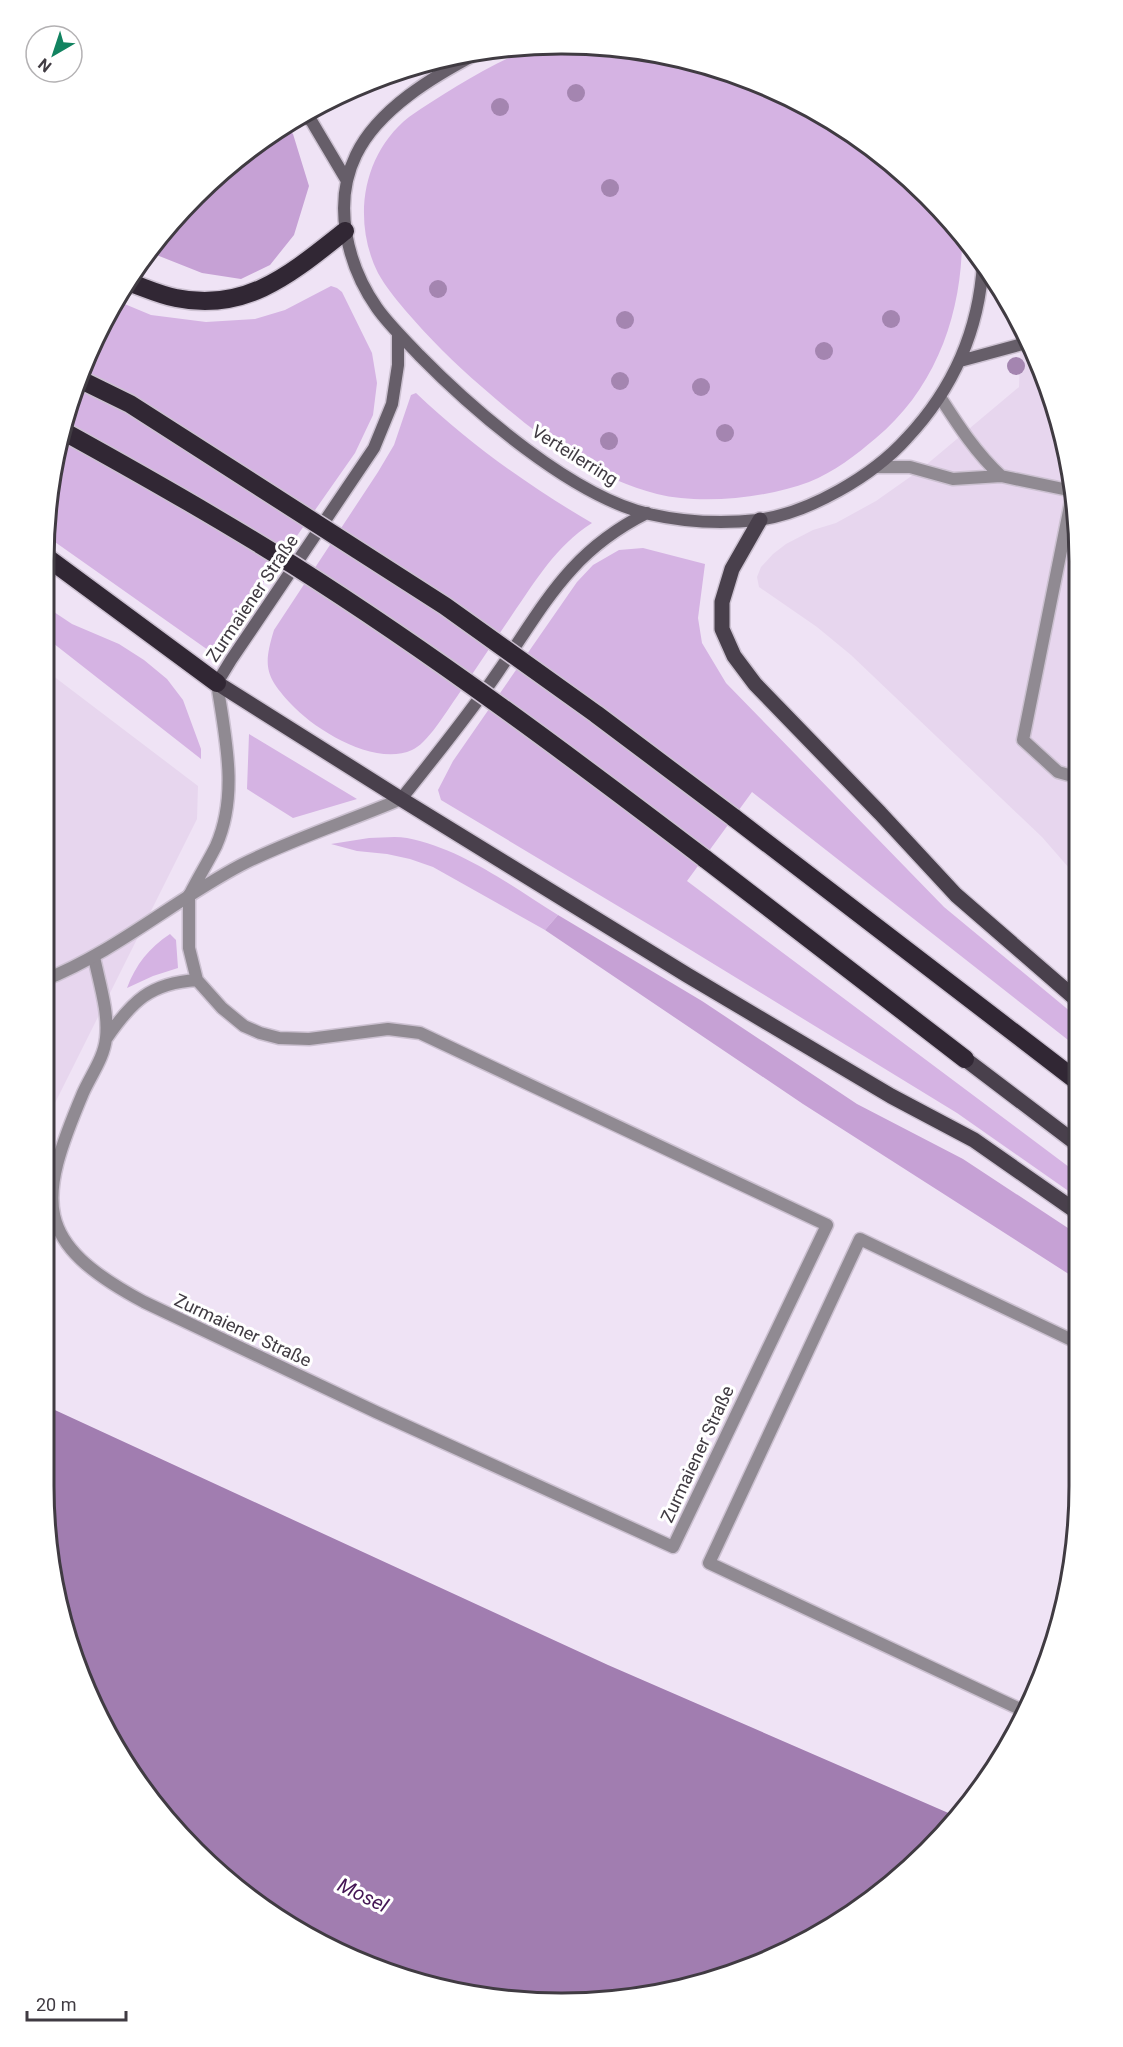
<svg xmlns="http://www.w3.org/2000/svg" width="1123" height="2047" font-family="Roboto,sans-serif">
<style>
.built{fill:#e7d6ee}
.green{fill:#d5b3e3}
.forest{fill:#c6a1d5}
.water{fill:#a17db0}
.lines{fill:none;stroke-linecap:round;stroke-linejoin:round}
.lane-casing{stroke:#ccc1d1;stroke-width:15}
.street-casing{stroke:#ccc1d1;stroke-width:15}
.secondary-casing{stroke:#ccc1d1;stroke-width:15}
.primary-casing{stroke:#ccc1d1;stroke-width:18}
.highway-casing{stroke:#ccc1d1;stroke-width:21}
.lane{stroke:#908a92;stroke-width:12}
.street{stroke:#908a92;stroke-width:12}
.secondary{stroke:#665e69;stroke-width:12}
.primary{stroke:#49404c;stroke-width:15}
.highway{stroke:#312734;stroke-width:18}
.highway-bridge-casing{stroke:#ccc1d1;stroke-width:21;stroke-linecap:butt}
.highway-bridge{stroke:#312734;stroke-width:18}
.tree{fill:#a485b0}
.labels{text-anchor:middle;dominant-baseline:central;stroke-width:6;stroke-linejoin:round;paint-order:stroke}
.street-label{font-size:18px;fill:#403b42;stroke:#fff}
.water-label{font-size:20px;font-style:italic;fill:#441554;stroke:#fff}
.rim{fill:none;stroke:#403b42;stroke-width:3}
</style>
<rect width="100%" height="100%" fill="#efe3f5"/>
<path class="built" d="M1021,331L1052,395L1075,494L1076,876L1042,837L851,655L817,627L759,587L757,577L761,567L773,554L786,544L813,530L836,523L876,501L920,470L1019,387Z
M44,669L198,786L197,819L44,1125Z"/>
<path class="green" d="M539,45L629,48L728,71L820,113L903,172L962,239C962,315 935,389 876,438C856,455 834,472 809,482C766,498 702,505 657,494C590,477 533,432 482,387C454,363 429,338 405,310C396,299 385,286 378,273C352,221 362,154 409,117C424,106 441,96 457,86C484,70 510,56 539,45Z
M331,286L337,288L342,292L372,353L377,383L373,415L355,453L217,650H208L45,535L61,427L115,300L151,315L206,322L255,319L285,310Z
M416,393C471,445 527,485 592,523C555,547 537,579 512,615C493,643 475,670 456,698C446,712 427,744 412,750C375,767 315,730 291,704C265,676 263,666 274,630L378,472L394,445L411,395Z
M643,548L705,564L698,618L702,643L726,683L944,907L1077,1017V1047L752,792L687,881L1077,1173V1197L957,1113L663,933L441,800L438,790L453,761L577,582L593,565L619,550Z
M45,606L72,624L119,644L144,660L167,679L183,700L201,749V759L44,636Z
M249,734L357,799L293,818L247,789Z
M369,838C381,838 395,836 407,838C463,849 511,886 558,915L545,930L433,867L410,859L387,854L357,851L331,844Z
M170,934L176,940L178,968L153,976L127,988C136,964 149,948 170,934Z"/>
<path class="forest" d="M285,126L293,134L309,186L294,235L270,265L241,279L202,273L149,252L172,220L246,151Z
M558,915L702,1001L857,1104L963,1159L1077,1234L1078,1280L803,1104L545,930Z"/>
<path class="water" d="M44,1405L608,1665L953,1815L903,1875L760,1964L596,2002L428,1986L274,1916L151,1801L71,1652L44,1485Z"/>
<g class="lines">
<defs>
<path id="lane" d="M940,397C958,425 976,453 1001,476
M876,467H910L953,479L1001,476L1073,491V487
M1073,491L1023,740L1058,772L1076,777
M94,957C99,982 109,1012 106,1038C104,1058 91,1075 83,1093C37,1202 32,1242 144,1302L376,1412L673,1547L827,1225L420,1033L388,1029L309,1039L279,1038L260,1033L244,1026L222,1008L197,980L189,948V895
M106,1039C132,1001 150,983 197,980
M1024,1711L709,1563L860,1239L1078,1343"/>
<path id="street" d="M190,894C198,878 208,862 216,846C239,794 225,737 217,683
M44,980C115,952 173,901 241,865C292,839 347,822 401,799"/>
<path id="secondary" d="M478,53C434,76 378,109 356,155C332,204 347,265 377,308C389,325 405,340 419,355C473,410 573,497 649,514C684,522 722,524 758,520C809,513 873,476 907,438C953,389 979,330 983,263
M304,114L312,122L347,181
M960,361L1026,343
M217,683L231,660L374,448L392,404L398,365V333
M401,799C434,758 468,716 498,672C545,604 569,552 647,513"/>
<path id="primary" d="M760,520L732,569L722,602V629L734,656L755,684L880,813L956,895L1077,1000
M217,683L401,799L687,975L891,1096L974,1140L1077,1212
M965,1059L1077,1144"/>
<path id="highway" d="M128,282C143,287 160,295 176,298C247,313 293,272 345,231
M45,556L217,683
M733,817L1077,1081
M704,858L965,1059"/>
</defs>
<use href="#lane" class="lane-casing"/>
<use href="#street" class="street-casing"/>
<use href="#secondary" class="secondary-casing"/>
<use href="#primary" class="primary-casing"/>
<use href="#highway" class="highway-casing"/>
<use href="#lane" class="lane"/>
<use href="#street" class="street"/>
<use href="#secondary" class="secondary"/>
<use href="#primary" class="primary"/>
<use href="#highway" class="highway"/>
<defs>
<path id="highway-bridge" d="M81,380L130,404L445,606L596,714L733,817
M61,430C139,473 217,517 293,565C435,655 570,756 704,858"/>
</defs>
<use href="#highway-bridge" class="highway-bridge-casing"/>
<use href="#highway-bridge" class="highway-bridge"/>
</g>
<g class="tree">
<circle cx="576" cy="93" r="9"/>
<circle cx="500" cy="107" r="9"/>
<circle cx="610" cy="188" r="9"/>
<circle cx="438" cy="289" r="9"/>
<circle cx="891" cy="319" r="9"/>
<circle cx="625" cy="320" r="9"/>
<circle cx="824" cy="351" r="9"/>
<circle cx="1016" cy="366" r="9"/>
<circle cx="620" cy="381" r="9"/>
<circle cx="701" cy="387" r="9"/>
<circle cx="725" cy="433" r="9"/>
<circle cx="609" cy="441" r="9"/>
</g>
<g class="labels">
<g class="street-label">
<text transform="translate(575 455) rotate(32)">Verteilerring</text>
<text transform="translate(252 598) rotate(-56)">Zurmaiener Straße</text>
<text transform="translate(243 1330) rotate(25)">Zurmaiener Straße</text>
<text transform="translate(697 1454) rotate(-65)">Zurmaiener Straße</text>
</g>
<g class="water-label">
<text transform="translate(363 1895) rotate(26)">Mosel</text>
</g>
</g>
<path d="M0 0H1123V2047H0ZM561 54H562A507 507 0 0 1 1069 561V1486A507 507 0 0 1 562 1993H561A507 507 0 0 1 54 1486V561A507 507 0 0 1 561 54Z" fill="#fff" fill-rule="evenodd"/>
<path class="rim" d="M561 54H562A507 507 0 0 1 1069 561V1486A507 507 0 0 1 562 1993H561A507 507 0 0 1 54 1486V561A507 507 0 0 1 561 54Z"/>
<g transform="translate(54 54) rotate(219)"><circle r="28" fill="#ffffff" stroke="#b3b1b3" stroke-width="1.5"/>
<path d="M0-4.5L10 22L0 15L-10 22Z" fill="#128360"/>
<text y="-9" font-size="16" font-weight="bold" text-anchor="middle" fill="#403b42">N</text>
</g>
<path d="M27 2011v9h99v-9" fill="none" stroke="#403b42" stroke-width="3"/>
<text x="36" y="2011" font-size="18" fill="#403b42" stroke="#ffffff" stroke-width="4.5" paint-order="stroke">20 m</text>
</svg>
